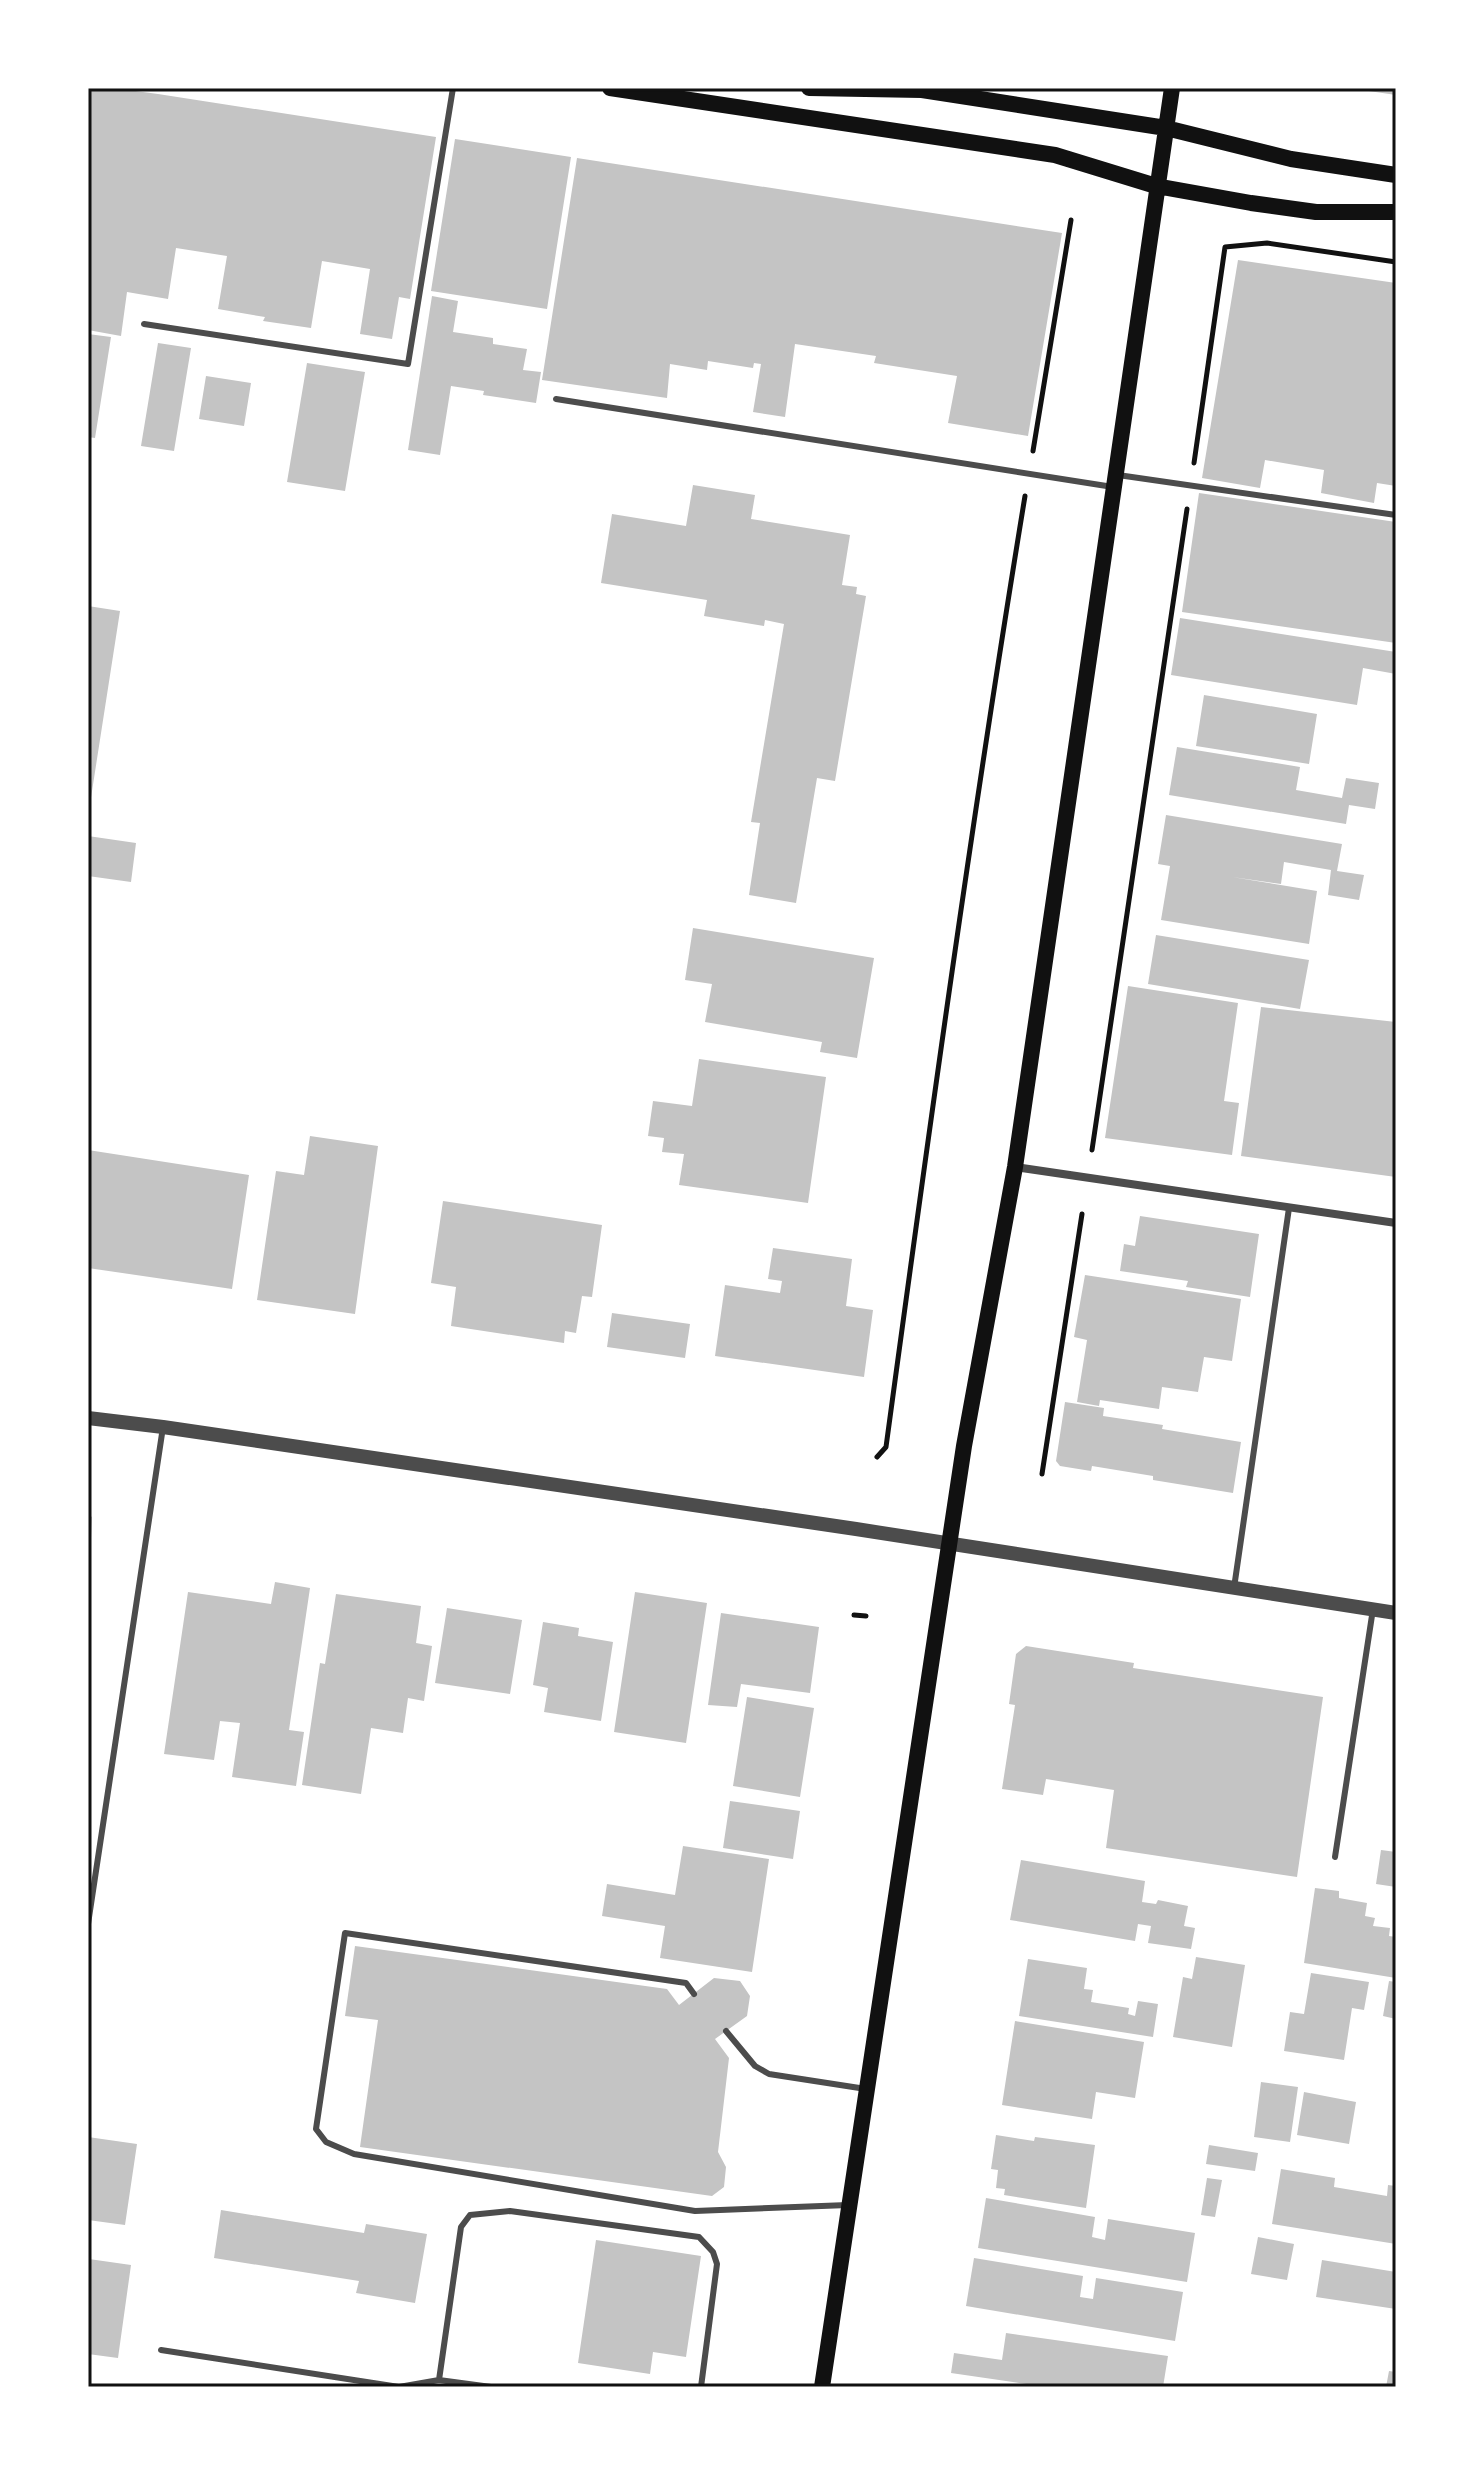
<svg xmlns="http://www.w3.org/2000/svg" width="1484" height="2475" font-family="'Sofia Sans Condensed',sans-serif">
<style>
.building{fill:#c4c4c4}
.lines{fill:none;stroke-linecap:round;stroke-linejoin:round}
.path{stroke:#111;stroke-width:5}
.service{stroke:#4c4c4c;stroke-width:6}
.minor{stroke:#4c4c4c;stroke-width:8}
.tertiary{stroke:#4c4c4c;stroke-width:14}
.secondary{stroke:#111;stroke-width:16}
.neatline{fill:none;stroke:#111;stroke-width:3}
</style>
<rect width="100%" height="100%" fill="#fff"/>
<path class="building" d="M88,88H113L158,94L436,137L410,299L399,297L392,339L360,334L370,269L322,261L311,328L263,321L265,317L218,309L227,256L176,248L168,299L127,292L121,336L88,330Z
M1363,88H1396V95L1362,90Z
M455,139L571,157L547,309L431,291Z
M577,158L1062,233L1028,436L948,423L957,376L874,363L876,356L795,344L785,417L753,412L761,364L754,363L753,368L708,361L707,370L670,364L667,398L542,380Z
M1238,260L1396,283V486L1377,483L1374,503L1321,493L1324,470L1265,460L1260,488L1202,478Z
M432,296L458,301L453,332L493,338V344L527,349L523,370L541,372L536,403L483,395L484,391L451,386L440,455L408,450Z
M88,334L111,337L95,438L88,437Z
M158,343L191,348L174,451L141,446Z
M307,363L365,372L345,491L287,482Z
M206,376L251,383L244,426L199,419Z
M693,485L755,495L751,519L850,535L842,585L857,587L856,594L866,596L835,781L817,778L796,903L749,895L760,823L751,822L784,624L765,620L764,626L704,616L707,600L601,583L612,514L686,526Z
M1199,493L1396,522V643L1182,612Z
M88,606L120,611L90,804H88Z
M1180,618L1396,652V674L1363,668L1357,705L1171,675Z
M1204,695L1317,714L1309,764L1196,746Z
M1177,747L1300,767L1296,790L1342,798L1346,778L1379,783L1375,809L1349,805L1346,824L1169,795Z
M1166,815L1342,844L1337,871L1364,875L1359,900L1328,895L1331,870L1284,862L1281,884L1232,877L1317,891L1309,944L1161,920L1170,866L1158,864Z
M88,836L136,843L131,882L88,876Z
M693,928L874,958L857,1058L820,1052L822,1042L705,1022L712,984L685,980Z
M1156,935L1309,960L1300,1009L1148,984Z
M1128,986L1238,1003L1224,1101L1239,1103L1232,1155L1105,1138Z
M1261,1007L1396,1022V1177L1241,1156Z
M699,1059L826,1077L808,1203L679,1185L684,1154L662,1152L664,1138L648,1136L653,1101L692,1106Z
M310,1136L378,1146L355,1314L257,1300L276,1171L304,1175Z
M88,1150L249,1175L232,1289L88,1268Z
M443,1201L602,1225L592,1297L582,1296L576,1333L565,1331L564,1343L451,1326L456,1287L431,1283Z
M1140,1216L1259,1234L1250,1297L1186,1287L1188,1281L1120,1271L1124,1244L1135,1246Z
M773,1248L852,1259L846,1306L873,1310L864,1377L715,1356L725,1285L780,1293L782,1281L768,1279Z
M1085,1275L1241,1299L1232,1361L1204,1357L1198,1392L1162,1387L1159,1409L1100,1400L1099,1406L1077,1402L1087,1340L1074,1337Z
M612,1313L690,1324L685,1358L607,1347Z
M1065,1402L1104,1408L1103,1416L1163,1425L1162,1429L1241,1442L1233,1493L1153,1480V1476L1092,1466L1091,1471L1060,1466L1056,1461Z
M88,1514L92,1517L90,1559H88Z
M275,1582L310,1588L289,1730L304,1732L296,1786L232,1777L240,1723L220,1721L214,1760L164,1754L188,1592L271,1604Z
M635,1592L707,1603L686,1743L614,1732Z
M336,1594L421,1606L416,1643L432,1646L424,1701L408,1698L403,1733L371,1728L361,1794L302,1785L320,1663L325,1664Z
M447,1608L522,1620L510,1694L435,1683Z
M721,1613L819,1627L810,1693L741,1684L737,1707L708,1705Z
M543,1622L579,1628L578,1636L613,1642L601,1721L544,1712L548,1688L533,1685Z
M1026,1646L1134,1663L1133,1668L1323,1697L1297,1877L1106,1848L1114,1790L1046,1779L1043,1795L1002,1789L1015,1705L1009,1704L1016,1654Z
M747,1697L814,1708L800,1797L733,1786Z
M730,1801L800,1811L793,1859L723,1848Z
M683,1846L769,1859L752,1972L660,1958L665,1926L602,1916L607,1884L675,1895Z
M1381,1850L1396,1852V1887L1376,1884Z
M1021,1860L1145,1881L1142,1902L1156,1904L1158,1900L1188,1906L1184,1926L1195,1928L1191,1949L1148,1943L1151,1926L1138,1924L1135,1941L1010,1920Z
M1315,1888L1339,1891V1898L1367,1903L1365,1916L1375,1918L1373,1926L1390,1928L1389,1936L1396,1937V1978L1304,1963Z
M355,1946L667,1989L679,2005L714,1978L740,1981L750,1996L747,2016L715,2039L729,2058L718,2152L726,2167L724,2187L712,2196L360,2147L378,2020L345,2016Z
M1196,1957L1245,1965L1232,2047L1173,2037L1183,1977L1192,1979Z
M1028,1959L1087,1968L1084,1989L1093,1990L1091,2002L1129,2008L1128,2014L1135,2016L1138,2001L1158,2004L1153,2037L1019,2016Z
M1311,1973L1369,1982L1364,2010L1352,2008L1344,2060L1284,2051L1290,2012L1304,2014Z
M1389,1981L1396,1982V2019L1383,2016Z
M1015,2021L1144,2042L1135,2098L1096,2092L1092,2119L1002,2105Z
M1261,2082L1298,2087L1290,2142L1254,2137Z
M1304,2092L1356,2102L1349,2144L1297,2135Z
M996,2135L1034,2141L1035,2137L1095,2145L1086,2208L1004,2195L1005,2189L996,2188L998,2170L991,2169Z
M88,2137L137,2144L125,2225L88,2220Z
M1209,2145L1258,2153L1255,2171L1206,2164Z
M1281,2169L1335,2178L1334,2187L1387,2196L1388,2185L1396,2186V2244L1272,2224Z
M1207,2178L1222,2180L1215,2217L1201,2215Z
M986,2198L1095,2217L1092,2237L1105,2240L1108,2219L1195,2233L1187,2282L978,2248Z
M221,2210L364,2233L366,2224L427,2234L415,2303L356,2293L359,2281L214,2258Z
M1258,2237L1294,2244L1287,2280L1251,2274Z
M596,2240L701,2256L686,2357L653,2352L650,2374L578,2363Z
M974,2258L1083,2276L1080,2297L1093,2299L1096,2278L1183,2292L1175,2341L966,2306Z
M89,2259L131,2265L118,2358L88,2354Z
M1322,2260L1396,2272V2309L1316,2297Z
M1006,2333L1168,2356L1163,2387H1047L951,2373L954,2353L1002,2360Z
M1389,2371L1396,2372V2387H1386Z"/>
<g class="lines">
<path class="path" d="M1033,451L1071,220
M1194,463L1225,247L1267,243L1396,262
M1092,1150L1187,509
M877,1457L886,1447C929,1130 973,812 1025,496
M1042,1474L1082,1214
M854,1615L866,1616"/>
<path class="service" d="M144,324L408,364L453,88
M556,399L1113,487
M1118,475L1396,515
M1234,1588L1289,1208
M1335,1857L1373,1609
M88,1924L163,1427
M694,1994L686,1983L345,1933L316,2129L326,2142L354,2154L695,2211L848,2205
M726,2031L755,2066L769,2074L866,2089
M161,2350L399,2387L439,2380L491,2387
M439,2380L461,2227L470,2215L510,2211L699,2237L713,2252L717,2264L701,2387"/>
<path class="minor" d="M1015,1167L1396,1223"/>
<path class="tertiary" d="M88,1418L163,1427L856,1529L1396,1613"/>
<path class="secondary" d="M610,88L1055,155L1156,186L1251,203L1316,212H1396
M809,88L922,90L1166,128L1291,159L1396,175
M822,2387L964,1446L1015,1167L1172,88"/>
</g>
<rect width="1484" height="2475" fill="none" stroke="#ffffff" stroke-width="180"/>
<rect x="90" y="90" width="1304" height="2295" class="neatline"/>
</svg>
